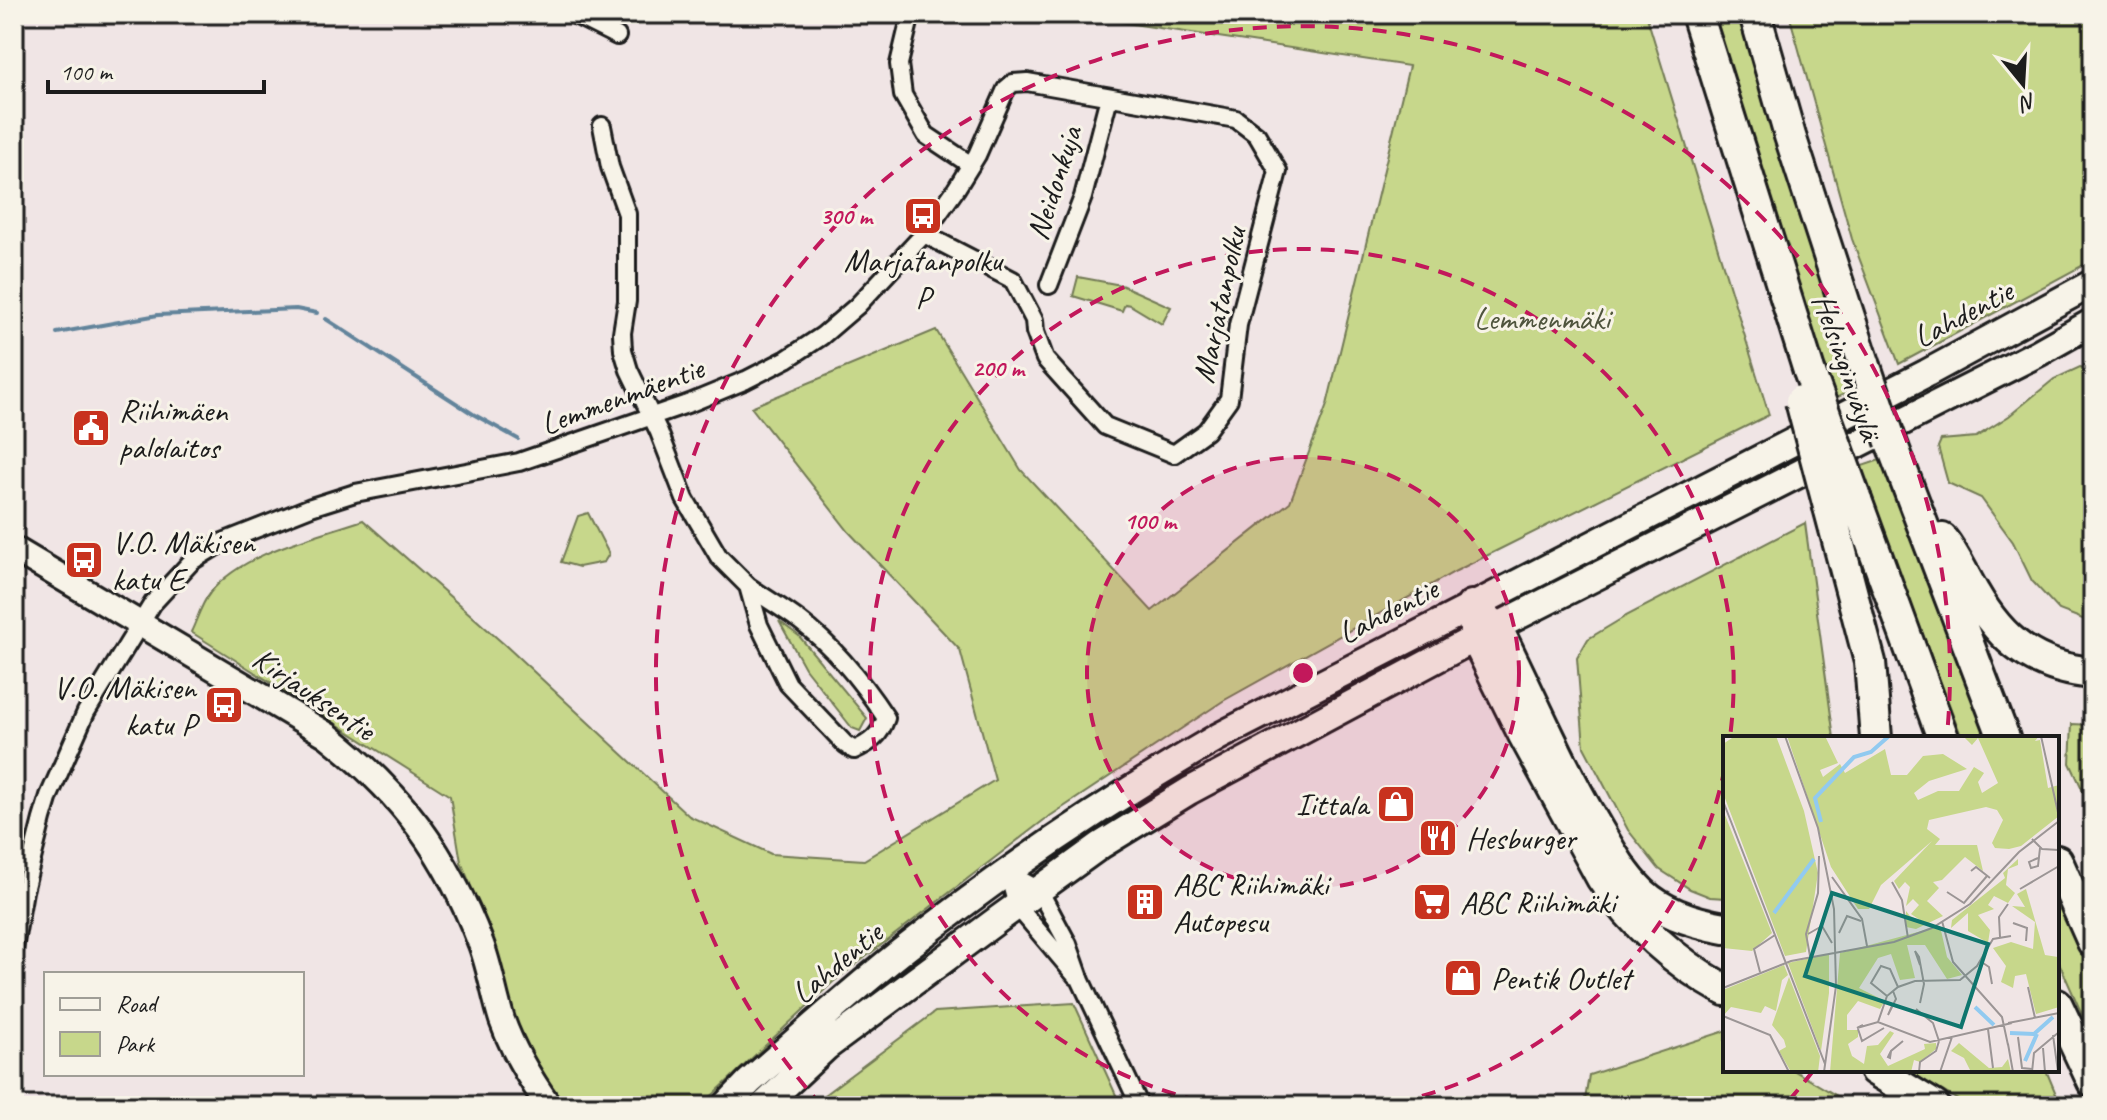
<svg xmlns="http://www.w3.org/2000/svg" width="2107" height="1120" font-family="Caveat,sans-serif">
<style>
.green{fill:#c7d78b;stroke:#727a54;stroke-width:2}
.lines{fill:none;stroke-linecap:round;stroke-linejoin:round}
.stream{stroke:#62849b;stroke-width:4}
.street-casing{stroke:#1c1c1c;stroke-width:22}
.secondary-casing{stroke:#1c1c1c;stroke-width:30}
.primary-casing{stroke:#1c1c1c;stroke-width:32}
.highway-casing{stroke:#1c1c1c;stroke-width:36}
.street{stroke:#f7f3e8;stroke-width:16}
.secondary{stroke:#f7f3e8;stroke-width:24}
.primary{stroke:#f7f3e8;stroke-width:26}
.highway{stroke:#f7f3e8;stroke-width:30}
.highway-bridge-casing{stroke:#1c1c1c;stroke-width:36;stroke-linecap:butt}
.highway-bridge{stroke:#f7f3e8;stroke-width:30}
.ring{fill:none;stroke:#c2185b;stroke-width:4;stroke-dasharray:14 10}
.labels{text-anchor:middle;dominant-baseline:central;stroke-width:6;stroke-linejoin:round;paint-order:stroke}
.street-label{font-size:32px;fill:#1c1c1c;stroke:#f7f3e8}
.poi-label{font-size:32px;fill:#1c1c1c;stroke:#f7f3e8;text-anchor:start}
.park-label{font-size:32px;fill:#4f543d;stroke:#f7f3e8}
.inset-river{fill:none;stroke:#91caf0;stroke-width:4}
.inset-road{fill:none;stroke:#9b9595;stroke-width:2}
.view{fill:#0f766e;fill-opacity:0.15;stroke:#0f766e;stroke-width:4}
.inset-edge{fill:none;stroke:#1c1c1c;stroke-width:4}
.centre{fill:#c2185b;stroke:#f7f3e8;stroke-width:4}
.ring-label{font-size:24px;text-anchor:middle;font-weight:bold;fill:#c2185b;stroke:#f7f3e8;stroke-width:6;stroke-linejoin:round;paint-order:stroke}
</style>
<rect width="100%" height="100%" fill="#f0e5e5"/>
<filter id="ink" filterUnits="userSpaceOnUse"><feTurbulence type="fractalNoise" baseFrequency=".0125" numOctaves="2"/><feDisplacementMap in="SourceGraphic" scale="16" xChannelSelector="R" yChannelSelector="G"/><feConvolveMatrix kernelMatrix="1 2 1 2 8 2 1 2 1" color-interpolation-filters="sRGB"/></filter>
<g filter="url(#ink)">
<path class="green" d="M1067,14H1646L1769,415L1456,571L1223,701L1044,820L833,982L701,1106H563C512,1040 493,959 469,881L461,862L450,796L191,632C197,620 201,604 210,593C242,552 315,537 363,520L505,645L689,816L771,854L864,860L995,780L960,650L849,532L751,407L936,330L1021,470L1152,611L1290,502L1327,405L1409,66Z
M1714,14H1740L1859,387L1836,398L1812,340Z
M1789,14H2093V260L1899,364L1852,239Z
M1078,277L1121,285L1171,307L1162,324L1130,305L1125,304L1122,311L1073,296Z
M2080,367L2093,370V623L2059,610L2032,581L2013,542L1981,498L1948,483L1938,447L1941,440L1976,437L2009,416L2054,379Z
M1886,458L1992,738H1962L1859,467Z
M588,513L609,554L604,562L579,567L561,562L578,516Z
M1805,523L1834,738H1725V898L1710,897L1690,889L1659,869L1628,830L1584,747L1577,658L1588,639L1626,616Z
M779,621L799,636L867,718L860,731L852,728L805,668Z
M2072,724L2093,725V812L2070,763Z
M2057,889L2093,971V1039L2057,958Z
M1074,1003L1121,1106L812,1104L935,1012Z
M1725,1031V1070H1793L1854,1106H1584L1589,1075Z
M1907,1070H2046L2061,1106H1968Z"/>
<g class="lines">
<path class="stream" d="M326,319L473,414L518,439
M57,333L158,315L296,309L317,313"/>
<defs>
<path id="street" d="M573,14L617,36
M911,14L899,64L903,95L926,135L971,165
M602,126L610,167L627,214V301L622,333L623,350L629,370L659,432L685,499L719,557L748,586L759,625L788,684L845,744L854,750C871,743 880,735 886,718C863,683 833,646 800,621C783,608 765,598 748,586
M1049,285L1083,197L1109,97
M1008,873L1039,890L1068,944L1081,981L1140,1106
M1008,873L1017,906L1076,976
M14,948L24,891L42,819L49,796L86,712L153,603L192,561L223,542L311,507L355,493L519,462L690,403L746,380L787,359L822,336L857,306L924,234L956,189L977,155L1006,89L1013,83L1027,82L1236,119L1257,135L1278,171L1238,325L1229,399L1206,431L1174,454L1105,426L1045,359L1035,332L1034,320L1013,280L924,234"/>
<path id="secondary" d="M14,549L327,735C403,795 446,853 481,944C490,968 494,995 502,1020C513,1051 530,1079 549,1106"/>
<path id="primary" d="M726,1106L749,1082C801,1037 852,990 906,948C1005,870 1109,800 1218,737L1927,373L2093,283
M763,1106L826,1047L1000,918L1101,845L1189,791L1496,627L2038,353L2093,322"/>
<path id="highway" d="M1697,14L1809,371
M1755,14L1790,136L1865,366
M1891,442L2004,738
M1856,500L1943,738
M1829,507L1870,662L1876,738
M1942,539C1955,555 1963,575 1974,593C2002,642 2036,668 2093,673
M1472,606L1476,638L1524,735L1602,878C1633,924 1676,963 1725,990
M1472,606L1496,627C1529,692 1557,760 1594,823C1608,847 1621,873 1642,893C1664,914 1696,923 1725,928
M2057,861L2093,942
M2057,1005L2093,1082
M1875,1070L1934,1106"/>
</defs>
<use href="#street" class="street-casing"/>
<use href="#secondary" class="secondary-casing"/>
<use href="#primary" class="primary-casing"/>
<use href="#highway" class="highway-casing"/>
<use href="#street" class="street"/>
<use href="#secondary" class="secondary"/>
<use href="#primary" class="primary"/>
<use href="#highway" class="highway"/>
<defs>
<path id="highway-bridge" d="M1865,366L1891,442
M1809,371L1856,500
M1801,401L1829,507"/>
</defs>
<use href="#highway-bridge" class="highway-bridge-casing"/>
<use href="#highway-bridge" class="highway-bridge"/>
</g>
</g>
<circle cx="1303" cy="673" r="216" fill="#c2185b" fill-opacity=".12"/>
<g class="ring">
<circle cx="1303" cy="673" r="216"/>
<path d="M1725 767A432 432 0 1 1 1730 737"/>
<path d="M1813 1071A647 647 0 0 1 1784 1106M822 1106A647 647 0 1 1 1947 735"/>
</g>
<defs>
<symbol id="bus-square" viewBox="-11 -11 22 22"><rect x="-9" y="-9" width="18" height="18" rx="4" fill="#c8321e" stroke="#f7f3e8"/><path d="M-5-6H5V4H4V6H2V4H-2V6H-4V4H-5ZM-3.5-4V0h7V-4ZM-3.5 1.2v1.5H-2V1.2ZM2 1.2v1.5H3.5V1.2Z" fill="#fff"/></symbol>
<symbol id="civic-square" viewBox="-11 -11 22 22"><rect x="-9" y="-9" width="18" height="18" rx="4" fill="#c8321e" stroke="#f7f3e8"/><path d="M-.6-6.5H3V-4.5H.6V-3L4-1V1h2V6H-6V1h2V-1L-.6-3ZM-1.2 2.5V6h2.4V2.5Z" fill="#fff"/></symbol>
<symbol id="shop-square" viewBox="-11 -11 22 22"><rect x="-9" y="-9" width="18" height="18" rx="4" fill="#c8321e" stroke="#f7f3e8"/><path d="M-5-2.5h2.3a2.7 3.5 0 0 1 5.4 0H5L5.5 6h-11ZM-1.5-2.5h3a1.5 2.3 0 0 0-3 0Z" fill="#fff"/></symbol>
<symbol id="restaurant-square" viewBox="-11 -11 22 22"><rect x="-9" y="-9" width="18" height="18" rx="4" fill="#c8321e" stroke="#f7f3e8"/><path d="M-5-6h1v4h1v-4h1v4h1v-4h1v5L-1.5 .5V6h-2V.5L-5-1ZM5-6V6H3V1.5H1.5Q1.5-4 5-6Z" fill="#fff"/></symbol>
<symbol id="building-square" viewBox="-11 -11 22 22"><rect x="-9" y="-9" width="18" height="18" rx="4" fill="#c8321e" stroke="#f7f3e8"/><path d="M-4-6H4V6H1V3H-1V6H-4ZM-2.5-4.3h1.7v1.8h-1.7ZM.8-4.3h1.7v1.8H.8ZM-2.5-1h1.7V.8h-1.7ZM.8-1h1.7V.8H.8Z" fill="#fff"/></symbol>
<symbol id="supermarket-square" viewBox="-11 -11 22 22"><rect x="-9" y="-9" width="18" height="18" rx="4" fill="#c8321e" stroke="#f7f3e8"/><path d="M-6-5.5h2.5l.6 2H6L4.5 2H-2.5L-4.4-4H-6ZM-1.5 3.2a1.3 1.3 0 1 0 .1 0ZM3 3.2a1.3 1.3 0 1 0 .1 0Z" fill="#fff"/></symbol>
</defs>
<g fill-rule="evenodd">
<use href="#bus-square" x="901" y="194" width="44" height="44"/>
<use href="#civic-square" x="69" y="406" width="44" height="44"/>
<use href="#bus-square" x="62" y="538" width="44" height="44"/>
<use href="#bus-square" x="202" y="683" width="44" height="44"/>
<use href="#shop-square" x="1374" y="782" width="44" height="44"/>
<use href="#restaurant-square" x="1416" y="816" width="44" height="44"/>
<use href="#building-square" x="1123" y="880" width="44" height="44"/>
<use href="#supermarket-square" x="1410" y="880" width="44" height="44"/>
<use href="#shop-square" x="1441" y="956" width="44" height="44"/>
</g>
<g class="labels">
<g class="street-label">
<text transform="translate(1054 183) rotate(-72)">Neidonkuja</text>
<text transform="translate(1219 305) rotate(-78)">Marjatanpolku</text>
<text transform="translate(1963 314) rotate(-28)">Lahdentie</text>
<text transform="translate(1847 367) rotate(71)">Helsinginväylä</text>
<text transform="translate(622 396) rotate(-20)">Lemmenmäentie</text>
<text transform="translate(1388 611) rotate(-27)">Lahdentie</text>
<text transform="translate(314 694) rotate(34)">Kirjauksentie</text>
<text transform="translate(837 963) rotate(-40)">Lahdentie</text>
</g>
<g class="poi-label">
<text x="923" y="260" text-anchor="middle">Marjatanpolku<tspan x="923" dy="37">P</tspan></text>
<text x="119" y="410">Riihimäen<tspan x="119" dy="37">palolaitos</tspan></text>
<text x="112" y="542">V.O. Mäkisen<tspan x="112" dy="37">katu E</tspan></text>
<text x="196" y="687" text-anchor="end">V.O. Mäkisen<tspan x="196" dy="37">katu P</tspan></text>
<text x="1368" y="804" text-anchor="end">Iittala</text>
<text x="1466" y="838">Hesburger</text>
<text x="1173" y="884">ABC Riihimäki<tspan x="1173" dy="37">Autopesu</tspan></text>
<text x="1460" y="902">ABC Riihimäki</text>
<text x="1491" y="978">Pentik Outlet</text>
</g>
<g class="park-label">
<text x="1542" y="318">Lemmenmäki</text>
</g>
</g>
<g transform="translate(1723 736)">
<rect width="336" height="336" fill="#f0e5e5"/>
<path d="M12,0H53L81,75L95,137L83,216L62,220L0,57V8ZM64,0H102L115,27L97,34L100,41L117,28L122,37L162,13L168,39H184L200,20L220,18L244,33L206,45L191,57L195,64L215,55H236L251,31L261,37L255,46L259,57L275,47L255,2L249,9L240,0H316L312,5L317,4L325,52L336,49V80L298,110L286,113L272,112L269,107L280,84L274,74L263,71L206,84L204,93L217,103L212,109H254L260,135L242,121L219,144L210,146L216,152L204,165L220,180L193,193L183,191V175L187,180L200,186L188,178L196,169L190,163L183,170L187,151L182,146L176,153L171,145L209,105L158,149L146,173H135L108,131ZM0,74L49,197L29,215L0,212ZM295,123V129L285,133L283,149L292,157L285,167L271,160L265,169L271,173L255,179L267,194L265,207L245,195V177L228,192L229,184L282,142L280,137ZM303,153L322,219L335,221L336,271L313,278L303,238L292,240L290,252L278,246L283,230L270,212L288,206L310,213L312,186L289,170L302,171L294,158ZM217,190L224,221L239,239L224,243L202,209H184L192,242L177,244L168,218L155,222L136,252L162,265L157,273L135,265L124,279V294H135V301L125,308L129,320L141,328L144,310L155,309L167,295L171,297L157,318L165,330L202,313L201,308L213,307V313L197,326L191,324L188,336H107L117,217ZM106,218V257L98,315L65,227ZM61,229L65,239L59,244L53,275L42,270L38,277L8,271L0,280V254ZM66,241L97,320L95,336H68L56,315L63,311L61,304L49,289ZM236,307L266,332L279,331L285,323L288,336H248L241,322L228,315Z" fill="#c7d78b"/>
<path class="inset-river" d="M98,86L92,62L131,21L148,16L166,0M51,177L91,123M252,271L271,289M287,297L311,298L330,281M302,325L314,298"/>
<path class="inset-road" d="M62,0L95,92L111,173L113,250L101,336M318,0L336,81M0,65L102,328M309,103L319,113L336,114M315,122L306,126L308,132L315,130L317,112M248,135L253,131L267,142M109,141L139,183L144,210M169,146L179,164L185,202M297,153L336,130M224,156L241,167L264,140M219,185L230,226L279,281L285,309M290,187L304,192L303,205M116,197L124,180L138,185M85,198L99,190L109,207M277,201L276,181L285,168M87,220L83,198L95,157L96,120M257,225L266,231L269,248M37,236L31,213L52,199M305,251L312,282M0,252L68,225L171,206L209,192L247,168L296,116L336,85M164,260L148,247L158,230L167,233L175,251M197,267L201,248L196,221L192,215L197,229M169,270L165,279L173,263L170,255M193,273L210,287L216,305M0,280L47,299L66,336M155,286L164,260L175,251L192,245L237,244L254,230L270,203L288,200M285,287L336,277M140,289L134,292L155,286L207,306L289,287M135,293L139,305L161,292M265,293L270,332M330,299L335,336M295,301L299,332L309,333M285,308L290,336M320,312L322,336M168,315L167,322L165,321L168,315L180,305M196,336L197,326L213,315L216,305M217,336L229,301M309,336L311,317L336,296"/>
<path class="view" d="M109,157L265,208L238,291L82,240Z"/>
<rect width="336" height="336" class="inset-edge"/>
</g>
<circle cx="1303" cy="673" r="12" class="centre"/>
<g class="ring-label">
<text x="846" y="224">300 m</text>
<text x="998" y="376">200 m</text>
<text x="1150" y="529">100 m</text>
</g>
<rect width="2107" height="1120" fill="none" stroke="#f7f3e8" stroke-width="48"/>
<rect x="24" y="24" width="2059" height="1072" fill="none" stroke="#1c1c1c" stroke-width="3" filter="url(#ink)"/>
<rect x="44" y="972" width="260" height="104" fill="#f7f3e8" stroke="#9f9d96" stroke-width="2"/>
<rect x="60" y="998" width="40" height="12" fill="#f7f3e8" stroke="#9f9d96" stroke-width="2"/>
<text x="116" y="1012" font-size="24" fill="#1c1c1c">Road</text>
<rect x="60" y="1032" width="40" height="24" fill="#c7d78b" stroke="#9f9d96" stroke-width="2"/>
<text x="116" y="1052" font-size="24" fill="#1c1c1c">Park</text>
<g transform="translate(2023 84) rotate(162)" stroke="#f7f3e8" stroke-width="6" paint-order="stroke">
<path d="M0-6L14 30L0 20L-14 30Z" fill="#1c1c1c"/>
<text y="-12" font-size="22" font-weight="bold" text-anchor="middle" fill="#1c1c1c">N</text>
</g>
<path d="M48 80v12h216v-12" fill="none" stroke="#1c1c1c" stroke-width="4"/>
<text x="60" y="80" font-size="24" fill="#1c1c1c" stroke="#f7f3e8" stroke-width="6" paint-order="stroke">100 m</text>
</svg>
